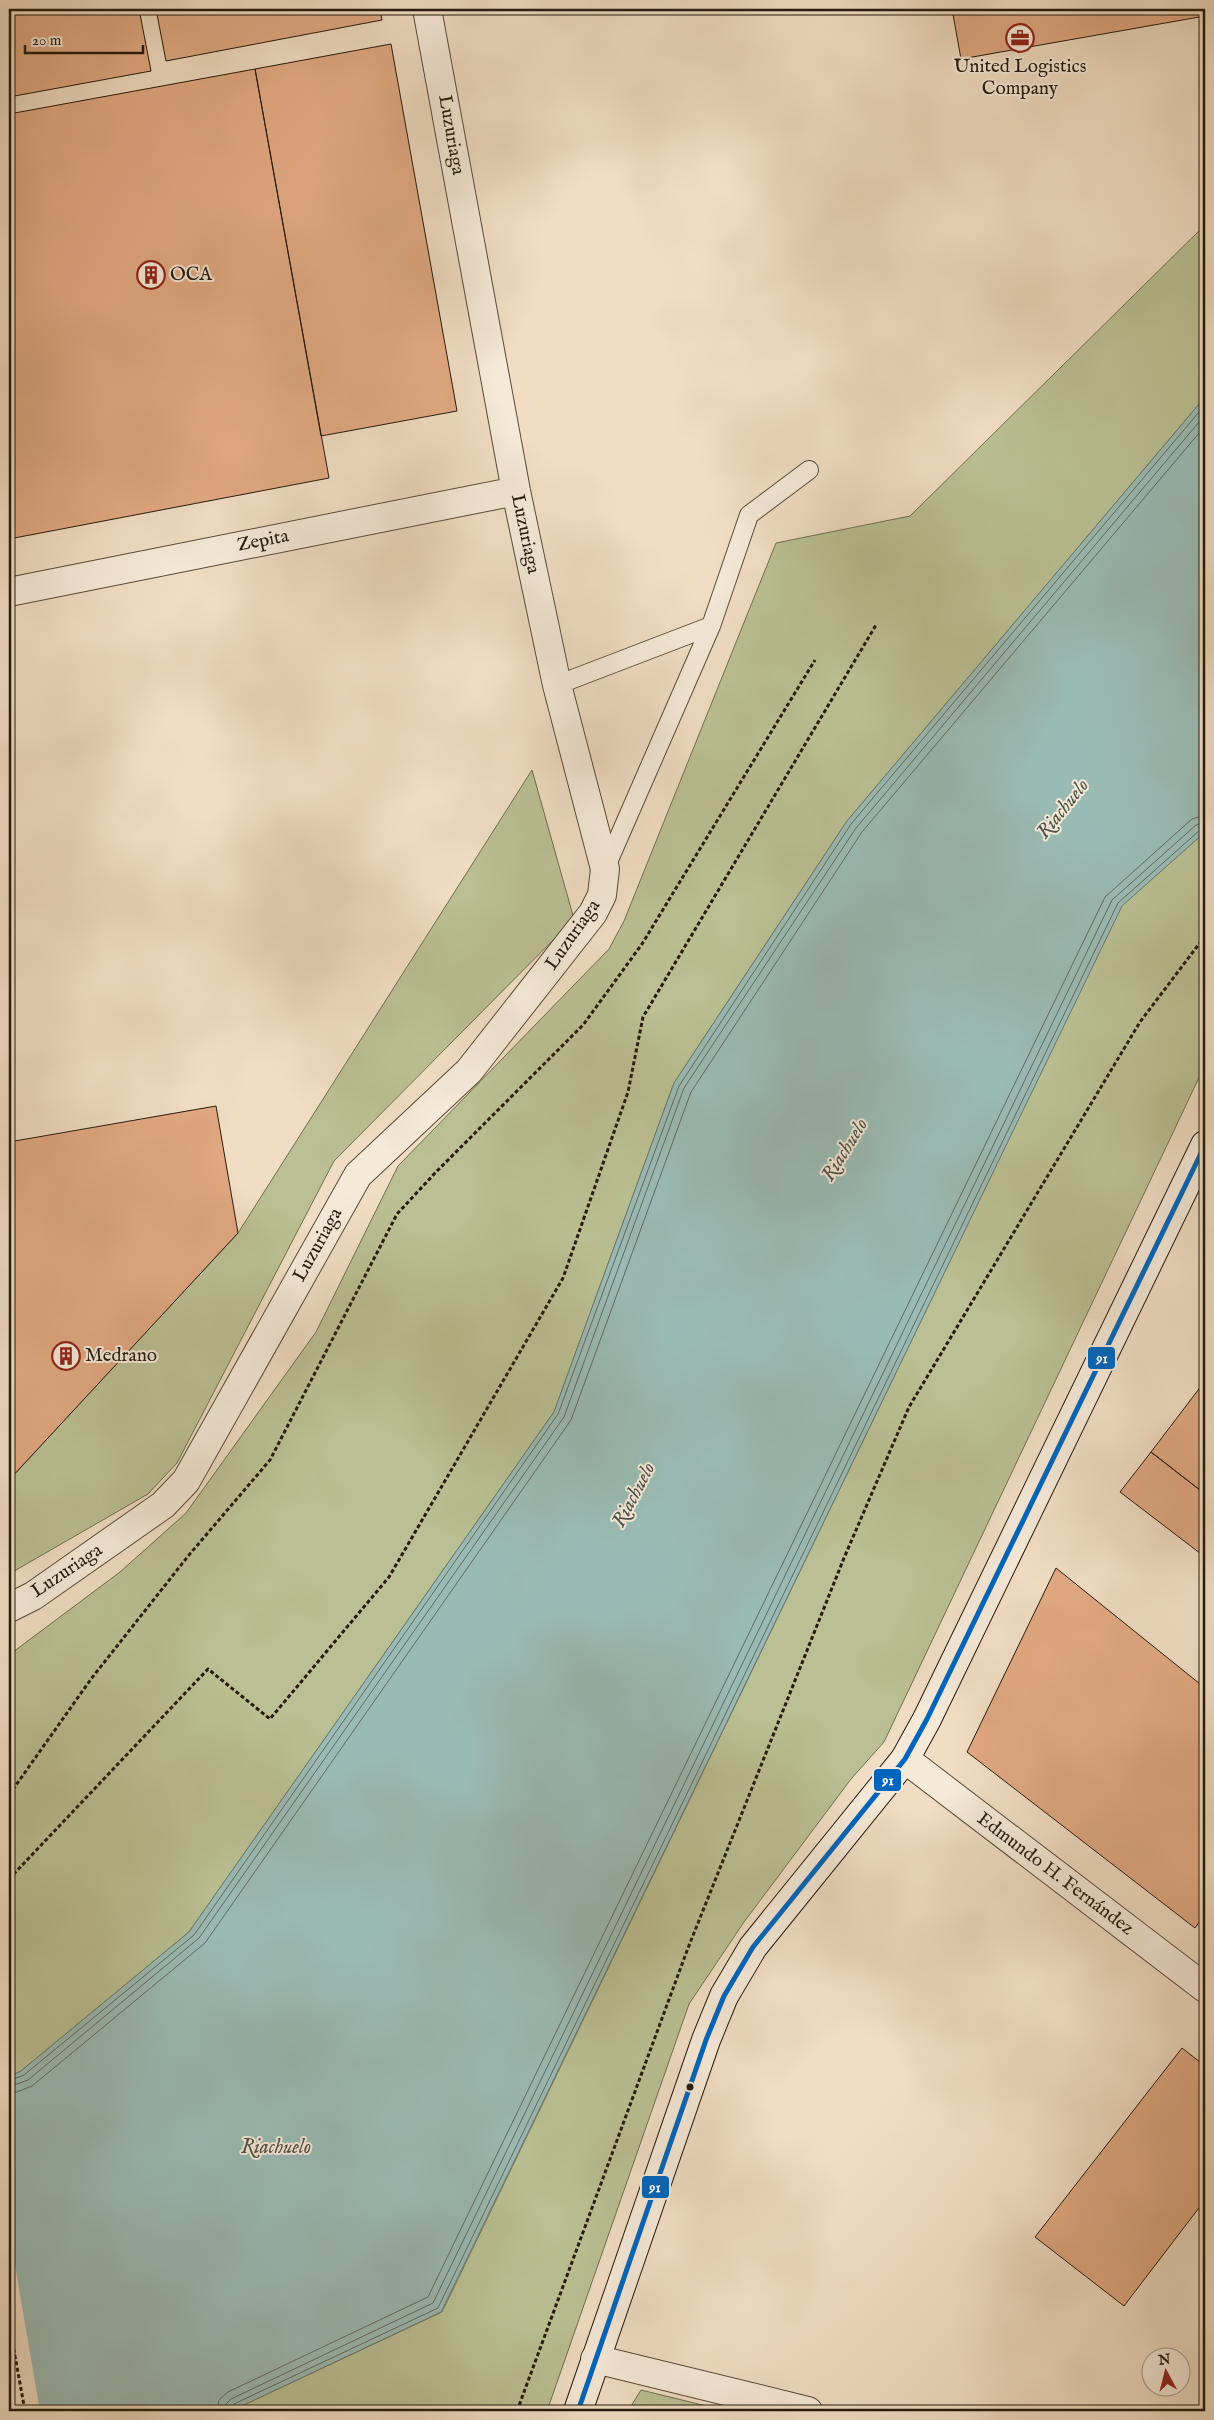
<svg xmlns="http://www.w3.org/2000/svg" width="1214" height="2420" font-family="'IM FELL English',serif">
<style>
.green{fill:#bac093;stroke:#706d50}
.water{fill:#9abbb5;stroke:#6b7b72}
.pier{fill:#f0ddc3}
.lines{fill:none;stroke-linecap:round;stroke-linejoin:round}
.shore{stroke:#606a61;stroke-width:1}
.building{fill:#e1a982;stroke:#251a0d}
.lane-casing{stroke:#584b3a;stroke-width:20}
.street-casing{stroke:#584b3a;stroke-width:30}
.secondary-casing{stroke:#251a0d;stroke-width:30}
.path{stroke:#251a0d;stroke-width:3;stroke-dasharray:4 2.5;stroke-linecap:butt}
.lane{stroke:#f5e9d8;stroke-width:18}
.street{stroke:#f5e9d8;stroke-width:28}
.secondary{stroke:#f5e9d8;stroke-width:28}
.bus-1-casing{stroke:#f5e9d8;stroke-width:9}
.bus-1{stroke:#0065bd;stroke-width:5}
.bus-dot{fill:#251a0d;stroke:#f5e9d8;stroke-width:2}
.labels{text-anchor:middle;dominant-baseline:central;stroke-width:4;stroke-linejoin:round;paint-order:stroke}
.poi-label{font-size:19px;fill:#251a0d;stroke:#f5e9d8;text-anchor:start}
.street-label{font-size:19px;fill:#251a0d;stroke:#f5e9d8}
.water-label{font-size:20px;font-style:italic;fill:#4e5248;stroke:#f5e9d8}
.line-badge{stroke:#f5e9d8;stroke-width:2}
.badge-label{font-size:14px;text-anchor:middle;font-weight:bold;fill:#fff}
</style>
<rect width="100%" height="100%" fill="#f0ddc3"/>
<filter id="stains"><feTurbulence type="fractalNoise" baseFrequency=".004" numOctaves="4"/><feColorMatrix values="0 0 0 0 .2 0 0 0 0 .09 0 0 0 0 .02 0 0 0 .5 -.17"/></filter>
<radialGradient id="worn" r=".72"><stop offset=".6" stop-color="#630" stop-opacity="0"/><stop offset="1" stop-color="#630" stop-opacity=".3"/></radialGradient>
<path class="green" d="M1205,225V397L847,821L674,1083L554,1412L189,1932L21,2071L9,2077V1655L120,1572L186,1513L316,1332L398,1166L609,949L624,921L776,543L910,516Z
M532,770L574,919L334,1161L177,1463L148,1494L9,1574V1480L238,1233Z
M1205,832V1065L884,1742L851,1779L744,1922L689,2004L547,2411H231L442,2312L1122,905Z
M641,2390L727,2411H628Z"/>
<path class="water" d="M1205,397V832L1122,906L441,2312L231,2411H9V2077L21,2071L189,1932L554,1412L674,1083L847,821Z"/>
<path class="pier" d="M9,2230L40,2411H9Z"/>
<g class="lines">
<path class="shore" d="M9,2081L24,2075L194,1935L558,1414L679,1086L851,824L1205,405
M9,2087L28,2080L199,1938L564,1417L684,1088L856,828L1205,415
M9,2095L32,2086L205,1943L571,1420L691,1092L862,832L1205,426
M217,2411L219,2400L228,2392L428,2297L1105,897L1192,819L1205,815
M225,2411L226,2404L231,2399L433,2303L1112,900L1196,825L1205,823
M231,2411L234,2404L438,2308L1118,903L1200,830L1205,829"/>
</g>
<path class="building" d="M9,9H139L151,71L9,97Z
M156,9H380L382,20L166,61Z
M952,9H1205V16L961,59Z
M391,44L457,411L321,436L255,69Z
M255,69L329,478L9,539V114Z
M216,1106L238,1233L9,1480V1142Z
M1205,1381V1494L1151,1452Z
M1151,1452L1205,1494V1557L1120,1492Z
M1056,1568L1205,1688V1914L1195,1928L967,1752Z
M1182,2048L1205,2066V2200L1124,2306L1035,2237Z"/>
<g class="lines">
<defs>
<path id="lane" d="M557,685L711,626
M605,869L711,626L749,515L809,470"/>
<path id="street" d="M9,592L516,491
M9,1608L33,1596L163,1505L186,1481L358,1175L469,1071L593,913L602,895L605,869L557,685L516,491L427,9
M905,1759L1205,1988
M595,2359L808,2411"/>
<path id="secondary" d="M578,2411L706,2040L724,1996L753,1947L905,1759L927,1719L1205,1145"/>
</defs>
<use href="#lane" class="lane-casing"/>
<use href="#street" class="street-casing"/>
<use href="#secondary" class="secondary-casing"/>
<path class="path" d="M9,1795L91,1679L189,1555L270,1460L397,1214L437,1171L583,1025L642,944L815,660
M9,1871L12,1875
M9,1879L208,1669L270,1719L389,1577L563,1278L628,1092L643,1017L876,625
M9,2323L25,2411
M517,2411L688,1948L844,1558L909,1407L1140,1022L1205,936"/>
<use href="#lane" class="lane"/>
<use href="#street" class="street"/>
<use href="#secondary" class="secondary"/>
<defs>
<path id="bus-1" d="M578,2411L706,2040L724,1996L753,1947L905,1759L927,1719L1205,1145"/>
</defs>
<use href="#bus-1" class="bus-1-casing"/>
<use href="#bus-1" class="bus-1"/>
</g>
<defs>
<symbol id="office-ring" viewBox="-11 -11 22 22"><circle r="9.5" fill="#f5e9d8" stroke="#8f2418" stroke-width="1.5"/><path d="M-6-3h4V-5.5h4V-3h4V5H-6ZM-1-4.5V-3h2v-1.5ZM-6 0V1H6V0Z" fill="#8f2418"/></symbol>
<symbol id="building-ring" viewBox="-11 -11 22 22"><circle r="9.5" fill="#f5e9d8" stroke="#8f2418" stroke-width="1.5"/><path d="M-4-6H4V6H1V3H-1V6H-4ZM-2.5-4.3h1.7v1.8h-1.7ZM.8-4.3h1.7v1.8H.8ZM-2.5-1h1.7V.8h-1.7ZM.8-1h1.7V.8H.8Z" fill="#8f2418"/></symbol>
</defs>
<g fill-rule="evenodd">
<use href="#office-ring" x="1004" y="22" width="32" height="32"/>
<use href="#building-ring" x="135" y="259" width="32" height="32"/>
<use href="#building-ring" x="50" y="1340" width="32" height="32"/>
</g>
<circle class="bus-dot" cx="690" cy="2087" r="4.5"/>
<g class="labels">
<g class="poi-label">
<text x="1020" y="67" text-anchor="middle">United Logistics<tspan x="1020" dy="22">Company</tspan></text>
<text x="170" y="275">OCA</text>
<text x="85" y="1356">Medrano</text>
</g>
<g class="street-label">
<text transform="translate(451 135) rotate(80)">Luzuriaga</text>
<text transform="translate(525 534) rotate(78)">Luzuriaga</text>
<text transform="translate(263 541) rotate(-11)">Zepita</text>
<text transform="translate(573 935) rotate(-55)">Luzuriaga</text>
<text transform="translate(318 1245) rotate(-61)">Luzuriaga</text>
<text transform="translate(67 1571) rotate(-34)">Luzuriaga</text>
<text transform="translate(1055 1874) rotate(37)">Edmundo H. Fernández</text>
</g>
<g class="water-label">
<text transform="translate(1063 809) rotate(-51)">Riachuelo</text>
<text transform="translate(845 1150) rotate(-58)">Riachuelo</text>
<text transform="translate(634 1495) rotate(-62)">Riachuelo</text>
<text x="276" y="2147">Riachuelo</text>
</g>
</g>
<g class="line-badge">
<rect x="1087" y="1346" width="29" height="24" rx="5" fill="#0065bd"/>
<rect x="873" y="1768" width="29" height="24" rx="5" fill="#0065bd"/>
<rect x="641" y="2175" width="29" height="24" rx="5" fill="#0065bd"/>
</g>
<g class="badge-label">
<text x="1102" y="1363">91</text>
<text x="888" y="1785">91</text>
<text x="655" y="2192">91</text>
</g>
<rect width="1214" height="2420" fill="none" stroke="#f0ddc3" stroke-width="30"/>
<rect x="10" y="10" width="1194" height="2400" fill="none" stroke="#251a0d" stroke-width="2.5"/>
<rect x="15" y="15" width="1184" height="2390" fill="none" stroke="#251a0d"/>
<g transform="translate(1166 2372) rotate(353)"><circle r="24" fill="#f5e9d8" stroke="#a29687"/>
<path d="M0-4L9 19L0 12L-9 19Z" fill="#8f2418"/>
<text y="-8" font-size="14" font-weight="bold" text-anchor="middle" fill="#251a0d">N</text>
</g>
<path d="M25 45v8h118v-8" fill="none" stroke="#251a0d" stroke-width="2.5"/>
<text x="32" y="45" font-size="15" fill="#251a0d" stroke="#f5e9d8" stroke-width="4" paint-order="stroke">20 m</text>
<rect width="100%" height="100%" filter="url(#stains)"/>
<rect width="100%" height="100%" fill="url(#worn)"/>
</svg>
